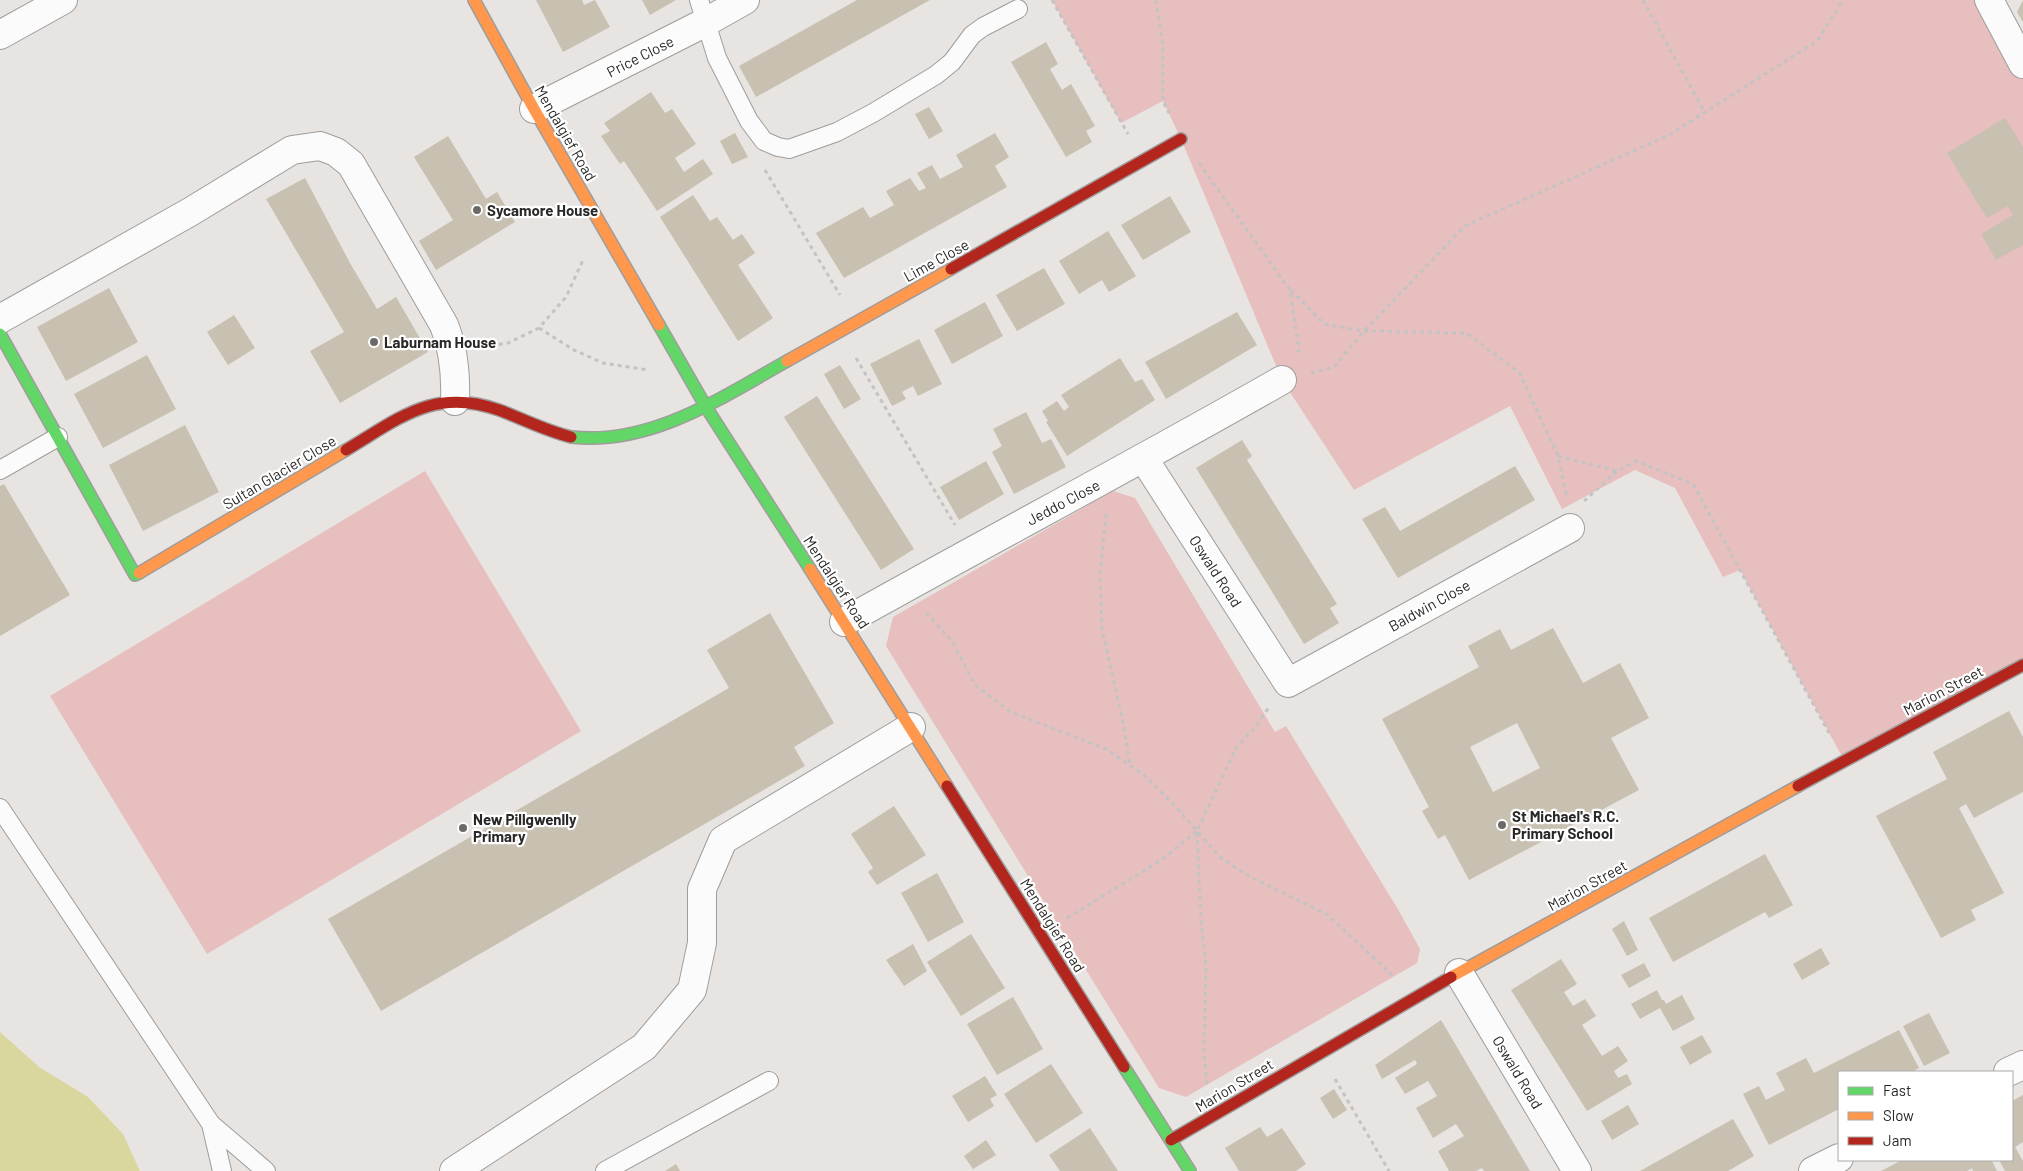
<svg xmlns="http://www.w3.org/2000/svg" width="2023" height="1171" font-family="Barlow,sans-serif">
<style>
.green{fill:#e6bfbe}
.water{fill:#dad79e}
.building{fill:#c8c0b0;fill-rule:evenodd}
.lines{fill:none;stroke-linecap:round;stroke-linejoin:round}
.lane-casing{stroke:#9f9d9c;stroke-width:20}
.street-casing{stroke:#9f9d9c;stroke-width:30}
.fast-casing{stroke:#9f9d9c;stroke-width:14}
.slow-casing{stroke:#9f9d9c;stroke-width:14}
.jam-casing{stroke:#9f9d9c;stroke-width:14}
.path{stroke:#c4c3c3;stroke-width:3;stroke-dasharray:4 4;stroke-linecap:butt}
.lane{stroke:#fbfbfb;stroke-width:18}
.street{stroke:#fbfbfb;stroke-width:28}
.fast{stroke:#63d668;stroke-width:11}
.slow{stroke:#ff974d;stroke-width:11}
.jam{stroke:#b3261e;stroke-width:11}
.poi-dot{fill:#6c6a68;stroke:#fff;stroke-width:2}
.labels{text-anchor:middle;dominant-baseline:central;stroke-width:4.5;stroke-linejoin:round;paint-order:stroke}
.street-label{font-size:15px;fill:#2a2827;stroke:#fff}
.poi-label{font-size:15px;font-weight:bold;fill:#2a2827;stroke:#fff;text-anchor:start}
</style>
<rect width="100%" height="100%" fill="#e7e4e2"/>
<path class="green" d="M1052,0H1989L2023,63V665L1844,760L1740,570L1723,577L1675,488L1635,470L1562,509L1510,406L1354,490L1282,380L1181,139L1163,101L1121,123Z
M425,471L581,731L207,954L50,696Z
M1113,491L1135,498L1275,732L1286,726L1399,911L1420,949L1417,963L1186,1097L1159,1088L886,646L893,617Z"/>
<path class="water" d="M0,1032L39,1067L88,1097L123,1134L140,1171H0Z"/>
<path class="building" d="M536,0H582L584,5L595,0L610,27L563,52Z
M642,0H676L650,15Z
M857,0H930L756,97L739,66Z
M2023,0V22L2017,12Z
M1046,42L1058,64L1050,69L1062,90L1071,84L1095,126L1086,131L1092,142L1066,157L1011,62Z
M651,92L665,113L672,109L696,144L675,158L684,172L703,159L713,174L657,211L624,161L620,164L601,136L610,131L604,123Z
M929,107L943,131L929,139L915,114Z
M2005,118L2023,147V245L1996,260L1981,234L2013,215L2008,206L1987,218L1947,153Z
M735,133L748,157L732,164L720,141Z
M995,133L1009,157L995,166L1007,187L844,278L816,233L863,207L870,218L894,205L886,191L910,178L919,191L926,188L917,173L932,165L940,179L963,167L956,155Z
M448,136L486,199L497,192L515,222L436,270L419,241L453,220L414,157Z
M305,178L350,263L377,309L396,297L428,352L340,403L310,351L344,332L266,199Z
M693,195L710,221L717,217L733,240L742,234L755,253L738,265L773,318L738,341L660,217Z
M1170,196L1191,232L1143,260L1121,225Z
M1108,231L1136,276L1109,292L1102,280L1079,294L1059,261Z
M1044,268L1065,304L1017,331L996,295Z
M109,288L138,342L66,381L37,327Z
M985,302L1003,336L952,364L934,330Z
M1237,312L1257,345L1166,399L1145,362Z
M234,315L255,348L228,365L207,332Z
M919,339L942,384L918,396L913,386L902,392L906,399L892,406L870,364Z
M147,355L176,409L103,448L74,394Z
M1120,358L1135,382L1142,379L1155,400L1067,456L1046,422L1048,421L1042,411L1057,401L1064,411L1069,407L1061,395Z
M840,365L861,399L844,409L824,374Z
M817,396L914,549L881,570L784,417Z
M1026,412L1042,443L1051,439L1066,467L1014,494L992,452L1002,446L993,429Z
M185,425L219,492L143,531L109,465Z
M1242,440L1252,456L1247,460L1337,604L1330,608L1339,623L1304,644L1196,468Z
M986,461L1004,494L959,520L940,487Z
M1515,466L1535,500L1398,578L1362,519L1385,507L1400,531Z
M4,484L70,595L0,636V486Z
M770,613L834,723L794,747L805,766L381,1011L328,919L729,688L707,650Z
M1553,628L1583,683L1620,663L1649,718L1611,738L1639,790L1469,880L1445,835L1438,839L1422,811L1429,807L1382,719L1479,667L1468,646L1500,629L1511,650ZM1517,723L1540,768L1493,792L1470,747Z
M2009,711L2023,737V792L1974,818L1966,804L1959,808L2004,893L1971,910L1976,920L1941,938L1876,816L1947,779L1933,752Z
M894,806L926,855L877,885L868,872L873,868L851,834Z
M1765,854L1793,905L1769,918L1765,912L1673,962L1649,918Z
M937,873L964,922L928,942L901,893Z
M1624,921L1638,950L1627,956L1612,929Z
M971,934L1005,988L961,1016L927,962Z
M913,944L927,971L904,986L886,960Z
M1821,948L1830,964L1802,980L1793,964Z
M1561,959L1577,984L1564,992L1573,1006L1585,999L1596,1016L1582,1025L1602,1056L1618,1046L1628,1061L1614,1071L1618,1078L1627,1074L1632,1084L1587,1111L1511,990Z
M1644,963L1651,976L1629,988L1621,975Z
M1657,990L1662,1000H1664L1666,1004L1682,995L1695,1019L1673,1031L1660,1008L1640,1019L1631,1004Z
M1013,997L1043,1049L997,1075L967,1024Z
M1929,1013L1950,1053L1924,1066L1903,1026Z
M1441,1020L1530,1171H1484L1482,1168L1476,1171H1449L1438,1151L1464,1136L1456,1124L1433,1138L1416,1108L1437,1096L1428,1081L1405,1094L1395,1078L1417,1064L1415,1060L1382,1079L1375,1065Z
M1899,1030L1919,1068L1911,1072H1839V1109L1769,1145L1743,1094L1759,1086L1766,1100L1785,1090L1776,1073L1806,1058L1814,1073Z
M1702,1035L1712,1052L1690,1065L1680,1047Z
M1051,1064L1083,1113L1036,1143L1004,1094Z
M985,1076L997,1095L990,1099L994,1106L968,1122L952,1096Z
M1334,1089L1347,1110L1333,1119L1320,1098Z
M2023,1095V1142L2015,1147L2023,1161V1171H2005L1999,1160H2012V1101Z
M1628,1105L1639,1124L1612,1140L1601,1121Z
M1733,1119L1754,1156L1728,1171H1640Z
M1260,1127L1267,1137L1282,1128L1306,1164L1296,1171H1239L1225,1148Z
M1090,1128L1118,1171H1060L1049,1155Z
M986,1140L996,1155L973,1169L964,1156Z
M1902,1160H1995L1992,1161L1997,1171H1973L1972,1168L1967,1171H1881Z
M676,1164L680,1171H665Z"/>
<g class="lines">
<defs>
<path id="lane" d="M699,0L717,58L749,121L764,141L778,147L789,149L837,132L873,113L936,75L952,62L972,35L983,27L1018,9
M0,470L58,437
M0,808L211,1124L266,1171
M211,1124L222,1171
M605,1171L769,1081"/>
<path id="street" d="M1989,0L2023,64
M0,35L63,0
M534,109L706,22L745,0
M0,319L190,212L292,150L320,146L336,152L351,164L444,325C454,350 456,375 455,401
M1144,459L1288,683L1570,528
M844,622C990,540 1137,463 1282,380
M1459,973L1577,1171
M2008,1072L2023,1065
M454,1171L644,1047L692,990L702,943V889L723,840L911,727
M1813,1171L1839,1158"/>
<path id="fast" d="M659,325L706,407L810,569
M0,334L135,575L139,573
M571,437C650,446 721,398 787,361
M1124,1067L1190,1171"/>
<path id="slow" d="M474,0L534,109L659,325
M787,361L951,269
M810,569L947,786
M139,573L346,450
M1451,977L1798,786"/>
<path id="jam" d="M951,269L1181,139
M346,450C400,418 434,387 499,410C523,419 546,431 571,437
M947,786L1124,1067
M1798,786L2023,665
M1171,1140L1451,977"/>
</defs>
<use href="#lane" class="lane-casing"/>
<use href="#street" class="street-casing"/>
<use href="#fast" class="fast-casing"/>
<use href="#slow" class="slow-casing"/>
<use href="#jam" class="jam-casing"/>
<path class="path" d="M1052,0L1128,134
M1156,0L1163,46V101L1169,113
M1643,0L1705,113
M1199,163L1290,290L1299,350L1297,353
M765,170L840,295
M1291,290L1324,324L1364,331L1466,333L1519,372L1558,456L1567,498
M539,328L574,350L603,363L648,370
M483,347L508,343L539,328L566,297L584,258
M856,358L955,525
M1311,373L1334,367L1364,331L1465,226L1669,135L1817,41L1843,0
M1558,456L1617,471L1636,461L1693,484L1829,733
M1584,501L1617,471
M1106,514L1100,575L1102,629L1123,722L1130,765
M926,613L952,641L975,685L1011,712L1106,749L1144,775L1173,804L1221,858L1249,876L1328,915L1392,975
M1067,918L1160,861L1197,831
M1335,1079L1389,1171
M1207,1084L1204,1053L1206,966L1201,921L1197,831L1236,748L1255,727L1270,706"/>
<use href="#lane" class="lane"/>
<use href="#street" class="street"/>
<use href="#fast" class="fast"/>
<use href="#slow" class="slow"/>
<use href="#jam" class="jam"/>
</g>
<g class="poi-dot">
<circle cx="477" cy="210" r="5"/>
<circle cx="374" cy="342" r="5"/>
<circle cx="1502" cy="825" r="5"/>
<circle cx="463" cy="828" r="5"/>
</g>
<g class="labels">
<g class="street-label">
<text transform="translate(640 56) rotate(-27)">Price Close</text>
<text transform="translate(566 133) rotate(60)">Mendalgief Road</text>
<text transform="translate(936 260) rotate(-29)">Lime Close</text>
<text transform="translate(279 472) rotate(-31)">Sultan Glacier Close</text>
<text transform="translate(1063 502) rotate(-28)">Jeddo Close</text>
<text transform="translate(1216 571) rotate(57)">Oswald Road</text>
<text transform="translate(837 582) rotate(57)">Mendalgief Road</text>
<text transform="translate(1429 605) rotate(-29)">Baldwin Close</text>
<text transform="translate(1943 690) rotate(-28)">Marion Street</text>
<text transform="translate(1587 885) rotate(-29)">Marion Street</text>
<text transform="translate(1053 925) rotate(58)">Mendalgief Road</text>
<text transform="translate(1518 1072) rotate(59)">Oswald Road</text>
<text transform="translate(1234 1085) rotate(-31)">Marion Street</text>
</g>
<g class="poi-label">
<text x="487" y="210">Sycamore House</text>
<text x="384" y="342">Laburnam House</text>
<text x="1512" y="816">St Michael's R.C.<tspan x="1512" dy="17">Primary School</tspan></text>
<text x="473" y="819">New Pillgwenlly<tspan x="473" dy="17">Primary</tspan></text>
</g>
</g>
<rect x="1838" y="1071" width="175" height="90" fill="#ffffff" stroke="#aaa9a9"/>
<rect x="1848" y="1087" width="25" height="8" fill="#63d668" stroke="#aaa9a9"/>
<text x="1883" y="1096" font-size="15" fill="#2a2827">Fast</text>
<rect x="1848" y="1112" width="25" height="8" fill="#ff974d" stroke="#aaa9a9"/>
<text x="1883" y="1121" font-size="15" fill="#2a2827">Slow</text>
<rect x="1848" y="1137" width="25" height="8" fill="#b3261e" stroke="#aaa9a9"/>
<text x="1883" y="1146" font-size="15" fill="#2a2827">Jam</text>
</svg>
